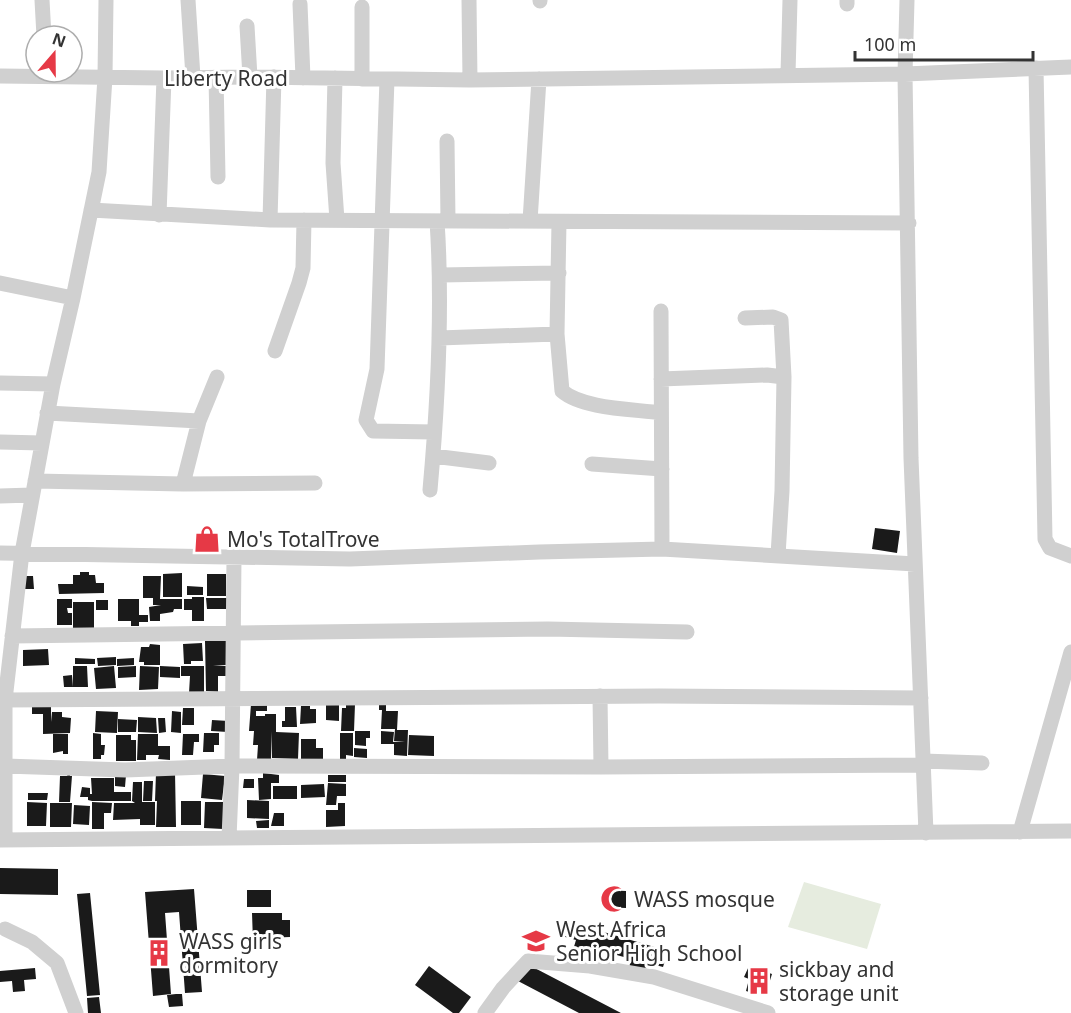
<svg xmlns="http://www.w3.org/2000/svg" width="1071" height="1013" font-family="'Noto Sans',sans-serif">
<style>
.green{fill:#e6ecdf}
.building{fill:#1a1a1a}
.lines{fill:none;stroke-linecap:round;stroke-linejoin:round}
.minor{stroke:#d0d0d0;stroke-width:15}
.labels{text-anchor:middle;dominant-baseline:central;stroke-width:6;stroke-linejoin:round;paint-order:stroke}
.street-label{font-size:21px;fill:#333;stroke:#fff}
.poi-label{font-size:21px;fill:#333;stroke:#fff;text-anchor:start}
</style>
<rect width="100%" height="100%" fill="#fff"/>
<path class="green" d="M804,882L881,904L867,949L788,927Z"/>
<path class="building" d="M875,528L900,531L897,553L872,549Z
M80,572H89V575H95L96,583H104V593L59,594L58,584H73V575H80Z
M182,573V597H163V574Z
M207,574H226V596H207Z
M25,576H33L34,589H25Z
M143,576H161L160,599H182V609H174L173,612L160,614V621H150L149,607L161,605H153V598H143Z
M187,586L203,587V595H187Z
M192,597H204V621H192V610H184V599H192Z
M206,598H228V609H207Z
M57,599H72V608H67L68,613H72V625H57Z
M118,599H139V615H148V622H139V626H131V621H118Z
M96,600H108V610H96Z
M73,602H94V628H73Z
M219,638H228L226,665L213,666H228V676H218V692L206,691L205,641H219Z
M202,643L203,661H191V664H184L183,644Z
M150,644L160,645V665H144V662H139L141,647H149Z
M48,649L49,665L23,666V650Z
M116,657V665L98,666L97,658Z
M75,658L95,659V664H75Z
M134,658V665L117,666V659Z
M73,666H87L88,687H73Z
M114,666L116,688L96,689L94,668Z
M136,666V677L118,678V667Z
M140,666L159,667L158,689L139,690Z
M160,666L180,667V678L160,677Z
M181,666H204V693H189L190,676H181Z
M72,675L73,687H64L63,676Z
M326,703H339V721L326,720Z
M379,703L386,704V711H398L397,730H408L407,756L394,755V744H381V731L394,732L393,742L405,741H394L395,729H381L382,710H379Z
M251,704H267V711H256V716H265V714H276V732L299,733L298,759L272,758L271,731V760H257L258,745H253L254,731H249Z
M346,704H355L354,731H341L342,708H346Z
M32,705H51V722L52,712H62V717L71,718L70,733L43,734V714H32Z
M301,706H310V709H316V723L300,724Z
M285,707H296L297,727H282V721H285Z
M183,708H194V725H182Z
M96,711L118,712L117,733L95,732Z
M172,711L181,712V733L171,732Z
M138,717L156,718L157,733L138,732Z
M158,718H165L166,732L159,733Z
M118,719L137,720L136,732H118Z
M212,720L229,721L228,732L211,731Z
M355,731H370V738H366V746L355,745Z
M93,733L101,734V745H105L104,755H101V759H93Z
M204,733H219V745H214V752H203Z
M340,733H353V756L346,755V760H340Z
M53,734H68V754H63V751L53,753Z
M138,734H158V746H170V760L158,759L159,755H146V760H137Z
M183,734H199V742H194L193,755H182Z
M116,735H131V740H136V761H116Z
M409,735L434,736V756L408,755Z
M301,739H316V748H323V760H301Z
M354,748L367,749V758L354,757Z
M70,771V776H72L70,802H59L60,776H67Z
M175,772L176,827H156L157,801H155L156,773Z
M263,773L279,775V783H271V799L259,800L258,778H263Z
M115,774L126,775L125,787L115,786Z
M203,774L225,776L222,800L201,798Z
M328,775H346V782H328Z
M91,778H114V792H131V801H92L88,800V797H80L82,787L90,788V794H92Z
M244,779H254V788H243Z
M144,781H153L152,801H143Z
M133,782H142V802H155V825H140V819L113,820L114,803H135L132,801Z
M328,783L346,784V796H337L336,805H326Z
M324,784L325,797L301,798V785Z
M273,786H297V799H273Z
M28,793H48L47,800H28Z
M247,800L269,801V819L247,818Z
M181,801H201V825H181Z
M27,802L47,803L46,826H27Z
M92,802L112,803L111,813H104V829H92Z
M205,802H223V829L204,828Z
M50,803H72L71,827H50Z
M338,803H345V826L326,827V810H338Z
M74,805L90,806L89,825L73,824Z
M274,813H284V826H271Z
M269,820V828H257L256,821Z
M0,868L58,869V895L0,894Z
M194,889L202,992L185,993L179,912L165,913L171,994L153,996L145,892Z
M247,890H271V907H247Z
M603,890L626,891V908L602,907Z
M90,893L100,995L87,996L77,894Z
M252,913H282V920H290V937L264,938V942H253Z
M563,920L668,951L663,967L648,963L646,973L629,968L631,959L588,947L586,954L573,950L576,940L558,935Z
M527,964L621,1013H579L518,981Z
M429,966L471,997L459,1013H453L415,985Z
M749,966L772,974L768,987L763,984L759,995L746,991L749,979L744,977Z
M35,968L36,979L24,980L25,991L13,992L12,981L0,982V971Z
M176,994H182L183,1006L169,1007L167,995Z
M99,997L101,1013H88L87,998Z"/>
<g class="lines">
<path class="minor" d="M42,0L44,36
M188,0L193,77
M469,0L470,80
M540,0V1
M907,0L905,74L911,458L926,833
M300,4L303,78
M847,4V0
M362,7V79
M247,26L250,77
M1036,68L1045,539L1050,548L1071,556
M788,74L790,0
M0,76L164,78L250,77L470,80L905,74L1071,67
M216,77L218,177
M335,78L333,163L337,220
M387,79L377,369L366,420L373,431L434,432
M447,141L448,221
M91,210L270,220L909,223
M159,215L164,78
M270,220L274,77
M530,221L539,79
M559,222L557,334L562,391C583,409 633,409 661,413
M441,275L559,273
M0,283L73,298
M661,311L662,549
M745,318L773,317L781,320L784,377
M439,338L557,334
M275,351L299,283L303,268L304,220
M661,379L767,375L784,377L782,491L778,555
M0,383L53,384
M47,413L199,421
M0,442L42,443
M433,456L489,463
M592,464L662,469
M35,481L183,484L315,483
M183,484L199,421L217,377
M430,490C438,401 443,310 437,221
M0,496L32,495
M0,553L350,559L539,552L662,549L915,564
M12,636L548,629L687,632
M600,696L601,767
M5,700L659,696L921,698
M923,761L982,763
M5,766L125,770L232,766L601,767L923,765
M1020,832L1071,652
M229,838L232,766L234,557
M0,840L1071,831
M5,840V700L22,553L53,384L73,298L99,172L105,77L106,0
M5,929L32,942L57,963L76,1013
M485,1013L503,988L528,961L590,966L654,977L768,1013"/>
</g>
<defs>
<symbol id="shop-bare" viewBox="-9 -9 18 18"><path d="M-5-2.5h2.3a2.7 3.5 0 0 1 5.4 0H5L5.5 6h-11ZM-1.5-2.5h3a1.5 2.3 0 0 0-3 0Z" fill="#e63946" stroke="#fff" stroke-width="2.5" paint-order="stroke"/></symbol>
<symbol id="mosque-bare" viewBox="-9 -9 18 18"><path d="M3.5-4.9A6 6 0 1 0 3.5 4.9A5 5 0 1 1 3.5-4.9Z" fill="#e63946" stroke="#fff" stroke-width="2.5" paint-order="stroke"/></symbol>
<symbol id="school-bare" viewBox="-9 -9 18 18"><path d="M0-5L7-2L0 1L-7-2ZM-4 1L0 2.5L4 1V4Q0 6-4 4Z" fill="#e63946" stroke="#fff" stroke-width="2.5" paint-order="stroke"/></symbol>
<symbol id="building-bare" viewBox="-9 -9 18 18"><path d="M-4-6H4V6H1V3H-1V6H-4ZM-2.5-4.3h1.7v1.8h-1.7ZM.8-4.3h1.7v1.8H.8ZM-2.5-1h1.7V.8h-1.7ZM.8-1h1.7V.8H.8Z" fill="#e63946" stroke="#fff" stroke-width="2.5" paint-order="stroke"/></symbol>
</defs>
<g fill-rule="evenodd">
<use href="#shop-bare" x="188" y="520" width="38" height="38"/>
<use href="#mosque-bare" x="595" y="880" width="38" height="38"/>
<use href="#school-bare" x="517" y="922" width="38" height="38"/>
<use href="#building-bare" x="140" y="934" width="38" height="38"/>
<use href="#building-bare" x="740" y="962" width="38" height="38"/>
</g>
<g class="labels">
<g class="street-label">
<text x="226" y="78">Liberty Road</text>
</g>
<g class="poi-label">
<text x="227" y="539">Mo's TotalTrove</text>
<text x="634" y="899">WASS mosque</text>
<text x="556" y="929">West Africa<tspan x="556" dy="24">Senior High School</tspan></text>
<text x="179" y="941">WASS girls<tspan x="179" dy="24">dormitory</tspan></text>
<text x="779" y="969">sickbay and<tspan x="779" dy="24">storage unit</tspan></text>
</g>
</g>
<g transform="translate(54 54) rotate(20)"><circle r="28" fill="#ffffff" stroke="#adadad" stroke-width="1.5"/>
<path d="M0-4.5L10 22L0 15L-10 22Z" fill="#e63946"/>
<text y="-9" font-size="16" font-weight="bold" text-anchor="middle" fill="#333333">N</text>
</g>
<path d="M855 51v9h178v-9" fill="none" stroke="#333333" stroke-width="3"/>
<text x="864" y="51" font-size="18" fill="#333333" stroke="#ffffff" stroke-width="4.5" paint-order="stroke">100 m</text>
</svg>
